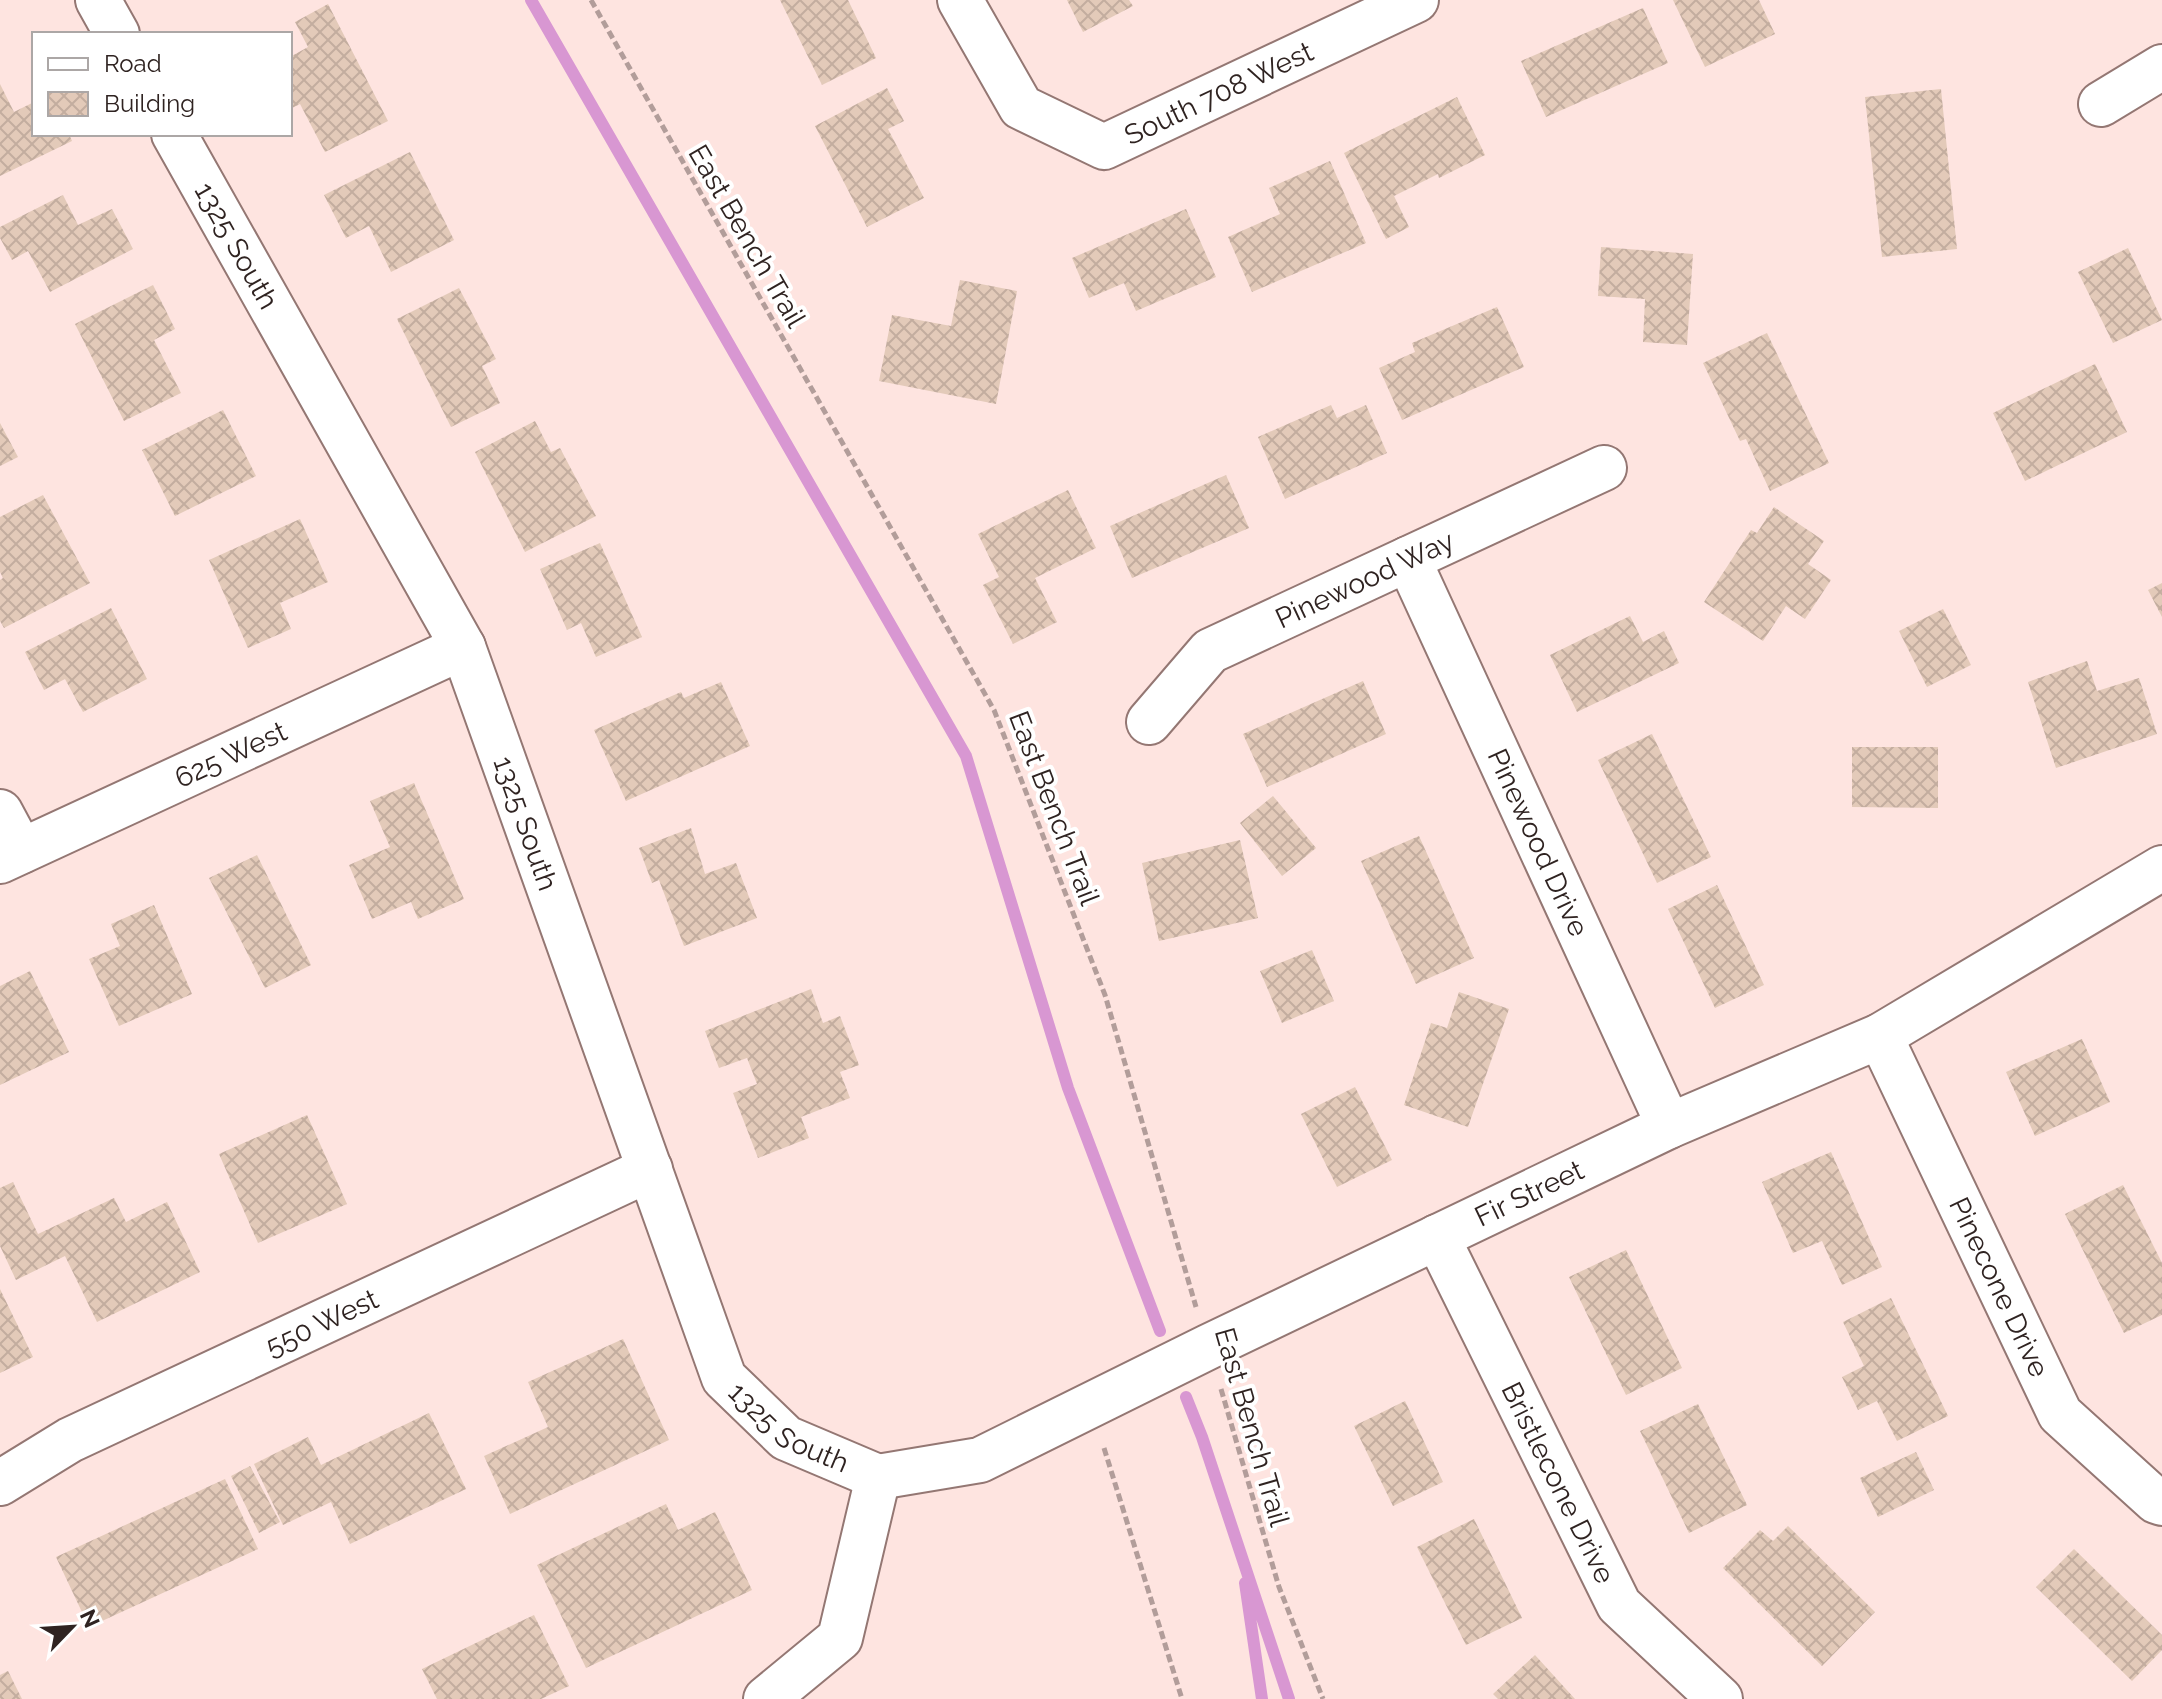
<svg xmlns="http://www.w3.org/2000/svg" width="2162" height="1699" font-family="Raleway,sans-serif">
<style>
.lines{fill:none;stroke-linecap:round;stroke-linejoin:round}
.stream{stroke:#d897d2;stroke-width:12}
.building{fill:url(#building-cross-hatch)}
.minor-casing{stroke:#947773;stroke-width:48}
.path{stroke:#b29d9a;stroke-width:5;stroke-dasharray:8 4;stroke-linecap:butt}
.minor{stroke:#fff;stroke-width:44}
.labels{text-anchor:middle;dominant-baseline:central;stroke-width:8;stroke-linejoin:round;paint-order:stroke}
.street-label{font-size:28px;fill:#2f2321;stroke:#fff}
</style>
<defs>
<pattern id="building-cross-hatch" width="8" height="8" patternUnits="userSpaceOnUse" patternTransform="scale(2)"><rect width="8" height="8" fill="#e3cab9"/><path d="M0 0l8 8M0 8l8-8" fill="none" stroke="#c3ad9f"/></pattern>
</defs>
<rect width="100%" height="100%" fill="#fee4e0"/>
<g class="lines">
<path class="stream" d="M531,0L966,756L1068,1088L1160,1331
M1186,1397L1202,1437L1289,1699
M1245,1583L1262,1699"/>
</g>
<path class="building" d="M780,0H848L876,58L822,85Z
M1067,0H1129L1133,6L1083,32Z
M1673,0H1759L1775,34L1705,67Z
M328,4L388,121L325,152L300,104L290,109V57L308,47L295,22Z
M1643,8L1668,63L1546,117L1521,61Z
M0,84L14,112L34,102V134H69L72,141L0,176Z
M887,88L904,121L888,129L924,198L867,227L815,126Z
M1941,89L1957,249L1882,257L1865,97Z
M1457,97L1485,155L1439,178L1438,174L1394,196L1409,227L1386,239L1344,153Z
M410,152L454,240L391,272L369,226L346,238L324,195Z
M1330,161L1366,243L1252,292L1228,237L1280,214L1269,188Z
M63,195L78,225L112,209L133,249L50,292L28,251L12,260L0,238V227Z
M1186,209L1216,277L1136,311L1124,283L1089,298L1072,258Z
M1601,247L1693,254L1687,345L1643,342L1645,299L1598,296Z
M2128,248L2162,320L2113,343L2078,272Z
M960,280L1017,291L996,404L879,381L892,315L951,326Z
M153,285L175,329L154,340L181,393L124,421L75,324Z
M459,288L496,359L482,366L500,403L451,427L397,319Z
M1497,307L1524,367L1402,420L1379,368L1415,352L1412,343Z
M1767,333L1829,463L1770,491L1746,439L1740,441L1703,363Z
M2095,364L2127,432L2025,481L1993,413Z
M1331,405L1337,418L1366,405L1387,453L1285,499L1258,437Z
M223,410L256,476L175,516L142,450Z
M535,421L551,452L560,448L596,516L525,552L475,452Z
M0,423L18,457L0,466Z
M1226,475L1249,528L1132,578L1110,526Z
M1068,490L1096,548L1035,578L1057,622L1013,644L983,585L999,577L978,534Z
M43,495L90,583L4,628L0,621V580L3,578L0,572V517Z
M1774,507L1824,541L1808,564L1831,580L1805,619L1786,606L1763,641L1704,602L1751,530L1757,533Z
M300,519L328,582L280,603L291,629L248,648L209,560Z
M600,543L642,637L596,657L581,623L567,630L540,569Z
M2162,583V617L2148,590Z
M111,608L147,679L83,712L65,679L44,690L25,652Z
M1943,609L1971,665L1927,687L1899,631Z
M1630,616L1643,642L1664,631L1679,663L1577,712L1550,655Z
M2087,661L2097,691L2139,678L2157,734L2056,768L2028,682Z
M1363,681L1386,734L1267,787L1243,734Z
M721,682L750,746L626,801L594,730L681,692L684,698Z
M1652,734L1711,857L1657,883L1598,760Z
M1852,747H1938V808L1852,807Z
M414,783L464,899L418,919L411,902L372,919L349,865L390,847L370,801Z
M1273,796L1316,848L1282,876L1240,823Z
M691,828L705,874L736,863L757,918L684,946L659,880L652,883L639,848Z
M1419,836L1474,958L1416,984L1361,861Z
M1240,840L1258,918L1159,941L1142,863Z
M257,855L311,965L265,988L209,878Z
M1717,885L1764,985L1715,1008L1668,909Z
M154,905L192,994L119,1026L89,959L120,946L111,924Z
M1312,950L1334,1001L1282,1023L1260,971Z
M30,971L69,1052L0,1085V986Z
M811,989L823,1023L840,1016L859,1065L840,1072L850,1098L801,1117L809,1138L758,1158L733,1093L757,1084L747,1058L719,1068L705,1031Z
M1459,992L1509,1009L1468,1127L1404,1105L1431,1023L1447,1028Z
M2082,1039L2110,1102L2035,1136L2006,1072Z
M1355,1087L1392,1160L1337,1187L1301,1114Z
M307,1115L347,1204L258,1243L219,1154Z
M1831,1152L1882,1267L1842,1285L1822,1241L1793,1253L1762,1182Z
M13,1182L38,1234L114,1198L126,1222L167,1202L200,1272L97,1322L65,1256L16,1280L0,1246V1188Z
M2123,1185L2162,1263V1315L2124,1333L2065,1214Z
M1626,1250L1682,1368L1626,1395L1569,1277Z
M0,1289L33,1357L0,1373Z
M1891,1298L1948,1416L1897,1441L1877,1401L1858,1410L1842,1377L1864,1366L1843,1322Z
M623,1339L669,1440L510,1514L484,1456L548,1427L528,1382Z
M1405,1401L1443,1482L1393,1506L1354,1426Z
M1698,1404L1747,1505L1689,1533L1640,1431Z
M429,1413L466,1489L350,1544L331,1502L283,1525L254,1464L308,1437L321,1465Z
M1916,1452L1934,1490L1878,1517L1860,1478Z
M250,1466L280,1522L259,1533L231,1476Z
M225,1479L258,1549L89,1627L56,1557Z
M666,1504L678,1530L715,1512L752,1590L586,1668L537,1565Z
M1474,1519L1522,1618L1466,1645L1417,1547Z
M1788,1526L1875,1612L1822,1666L1723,1568L1760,1530L1773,1541Z
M2074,1549L2162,1635V1650L2132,1681L2036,1587Z
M534,1615L569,1686L541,1699H437L422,1669Z
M1535,1655L1575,1699H1498L1493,1694Z
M8,1671L22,1699H0V1675Z"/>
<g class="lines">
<defs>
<g id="minor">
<path d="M98,0L117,34"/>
<path id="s1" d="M960,0L1021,107L1104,147L1416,0"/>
<path d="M2101,104L2162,67"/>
<path id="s2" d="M174,134L463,647L724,1378L786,1438L878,1477"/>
<path id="s3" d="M1408,559L1669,1126"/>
<path id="s4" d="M1149,722L1210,651L1604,468"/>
<path d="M0,812L21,851"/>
<path id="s5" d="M0,861L463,647"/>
<path id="s6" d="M1880,1036L2060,1414L2156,1501L2162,1503"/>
<path id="s7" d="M1437,1237L1619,1605L1720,1699"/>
<path id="s8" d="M878,1477L980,1460L1208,1347L1669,1126L1880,1036L2162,868"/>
<path id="s9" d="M0,1483L70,1440L650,1169"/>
<path d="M766,1699L840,1638L878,1477"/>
</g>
</defs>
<use href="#minor" class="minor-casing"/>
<path class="path" d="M591,0L994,710L1105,995L1196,1307
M1221,1389L1279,1587L1323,1699
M1104,1448L1182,1699"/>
<use href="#minor" class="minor"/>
</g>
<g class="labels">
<g class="street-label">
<text stroke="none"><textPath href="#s1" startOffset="342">South 708 West</textPath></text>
<text transform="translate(747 236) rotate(60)">East Bench Trail</text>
<text stroke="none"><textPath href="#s2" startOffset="128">1325 South</textPath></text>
<text stroke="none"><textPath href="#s4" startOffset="264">Pinewood Way</textPath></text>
<text stroke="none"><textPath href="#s5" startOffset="254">625 West</textPath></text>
<text transform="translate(1054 808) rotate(69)">East Bench Trail</text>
<text stroke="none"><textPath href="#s2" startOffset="776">1325 South</textPath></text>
<text stroke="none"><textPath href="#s3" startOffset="312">Pinewood Drive</textPath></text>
<text stroke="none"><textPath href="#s8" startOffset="714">Fir Street</textPath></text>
<text stroke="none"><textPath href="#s6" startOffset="278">Pinecone Drive</textPath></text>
<text stroke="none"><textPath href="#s9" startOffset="360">550 West</textPath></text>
<text stroke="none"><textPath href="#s2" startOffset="1448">1325 South</textPath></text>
<text transform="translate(1252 1427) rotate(74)">East Bench Trail</text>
<text stroke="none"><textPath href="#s7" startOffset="274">Bristlecone Drive</textPath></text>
</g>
</g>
<rect x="32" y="32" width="260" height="104" fill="#ffffff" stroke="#aca7a6" stroke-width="2"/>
<rect x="48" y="58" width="40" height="12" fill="#ffffff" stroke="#aca7a6" stroke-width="2"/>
<text x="104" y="72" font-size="24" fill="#2f2321">Road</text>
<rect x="48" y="92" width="40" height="24" fill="url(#building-cross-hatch)" stroke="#aca7a6" stroke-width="2"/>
<text x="104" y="112" font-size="24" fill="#2f2321">Building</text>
<g transform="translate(72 1627) rotate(65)" stroke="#ffffff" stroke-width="6" paint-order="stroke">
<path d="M0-6L14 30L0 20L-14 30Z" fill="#2f2321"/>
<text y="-12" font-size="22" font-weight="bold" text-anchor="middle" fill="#2f2321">N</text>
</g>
</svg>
